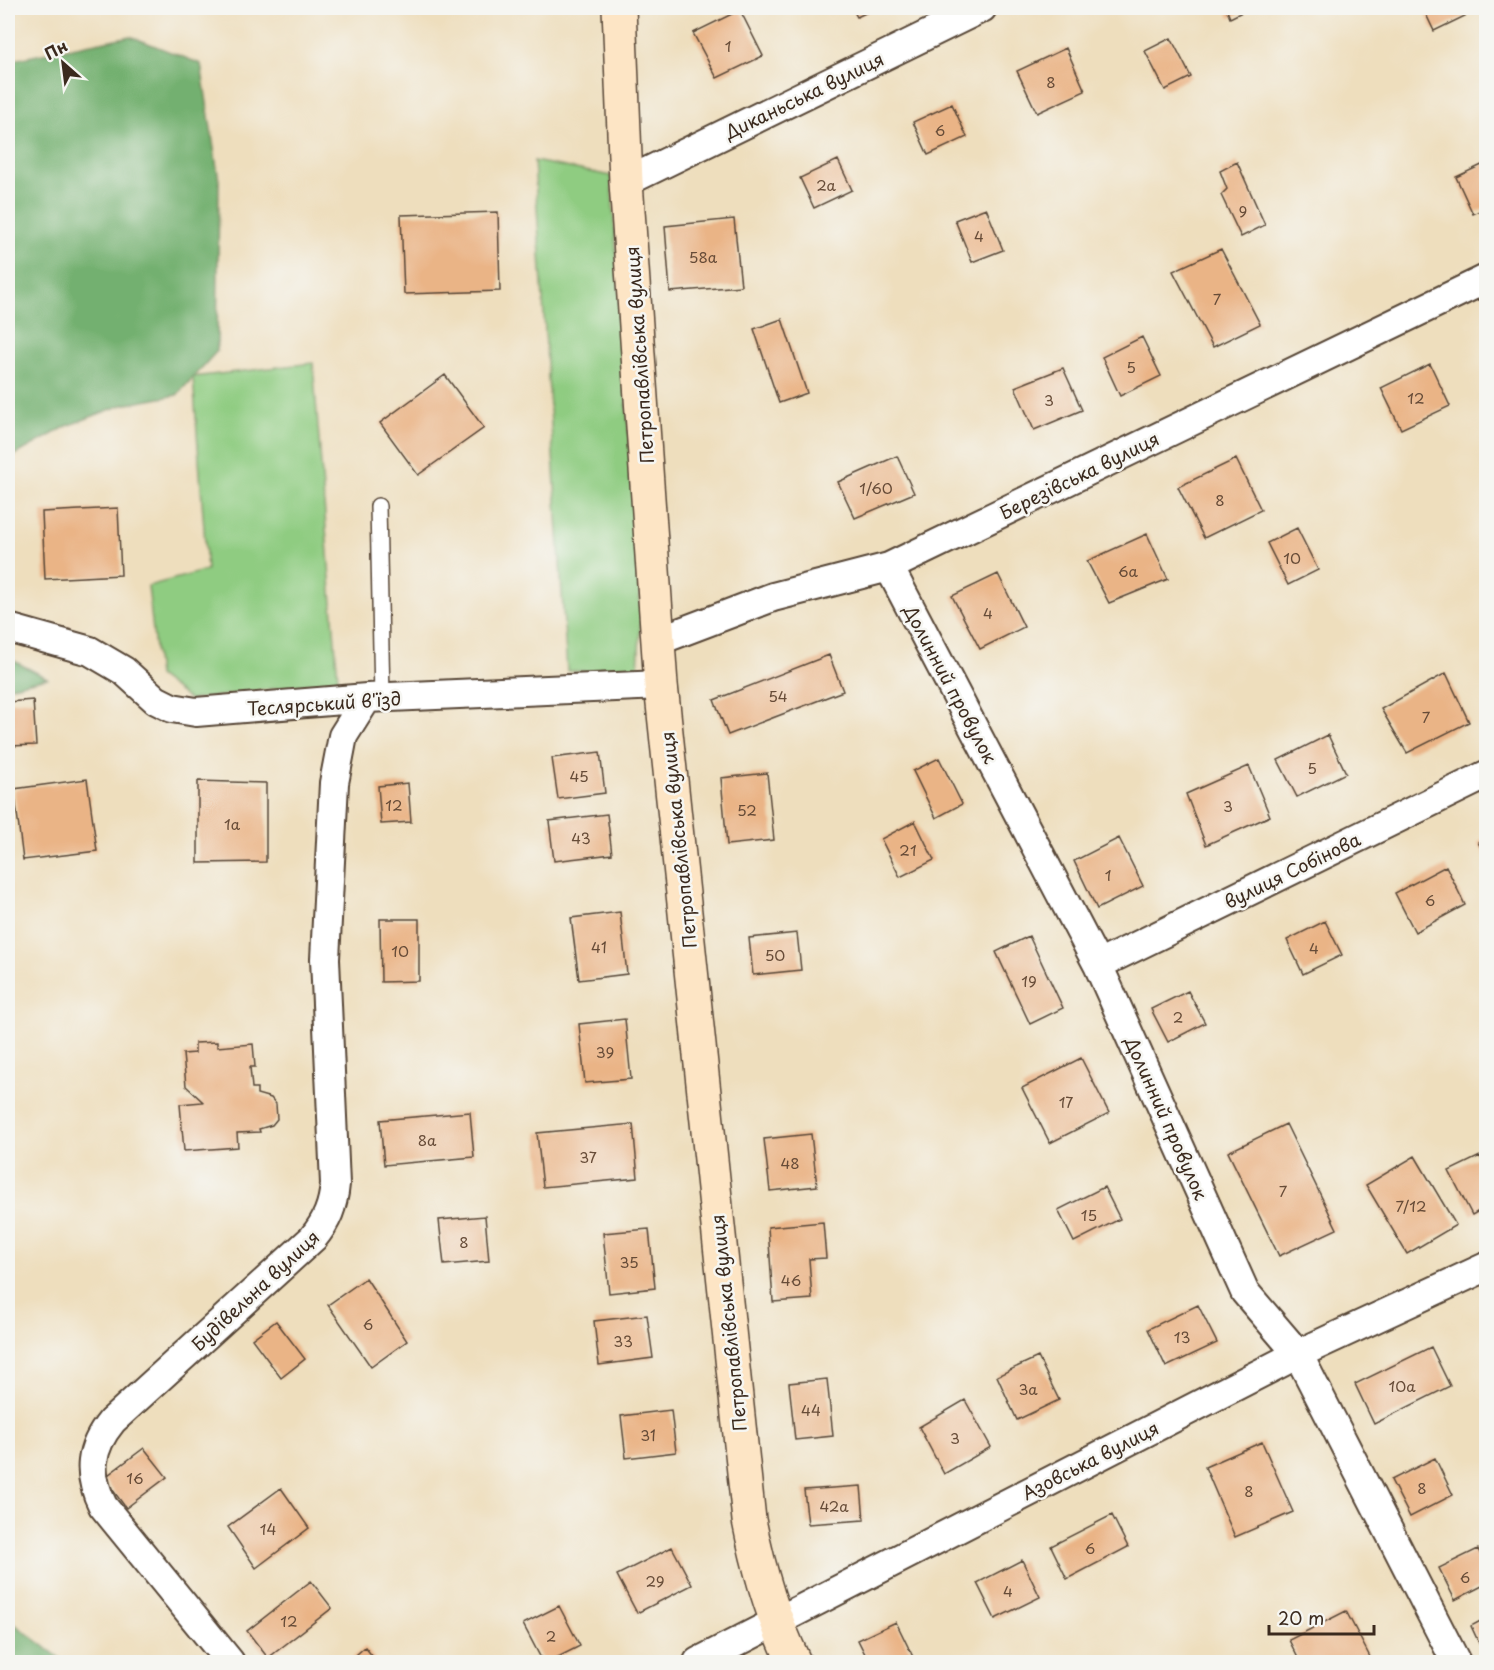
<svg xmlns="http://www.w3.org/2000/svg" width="1494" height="1670" font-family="'Playpen Sans',sans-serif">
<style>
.green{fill:#8fcc81;stroke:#657b50;stroke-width:1.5}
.forest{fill:#73b06f;stroke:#576d46;stroke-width:1.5}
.building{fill:#eab486}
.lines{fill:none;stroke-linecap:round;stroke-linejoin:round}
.lane-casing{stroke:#564536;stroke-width:18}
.street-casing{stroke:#564536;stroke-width:32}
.secondary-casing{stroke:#564536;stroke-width:36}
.lane{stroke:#fff;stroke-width:15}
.street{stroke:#fff;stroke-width:28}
.secondary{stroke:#fde5c5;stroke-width:33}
.labels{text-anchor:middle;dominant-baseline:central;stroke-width:5;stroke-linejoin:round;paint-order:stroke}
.number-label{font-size:15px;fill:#674c38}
.street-label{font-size:18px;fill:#3b2a1e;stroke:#f6f6f2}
</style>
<rect width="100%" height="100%" fill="#f6f6f2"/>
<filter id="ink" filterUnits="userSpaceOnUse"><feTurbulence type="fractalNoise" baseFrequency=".0167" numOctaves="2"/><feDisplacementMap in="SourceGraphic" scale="12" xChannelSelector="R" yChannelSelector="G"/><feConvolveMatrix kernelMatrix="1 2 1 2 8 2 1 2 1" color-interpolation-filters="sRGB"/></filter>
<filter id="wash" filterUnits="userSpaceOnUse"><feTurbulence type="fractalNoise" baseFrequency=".008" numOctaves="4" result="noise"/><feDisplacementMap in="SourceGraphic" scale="24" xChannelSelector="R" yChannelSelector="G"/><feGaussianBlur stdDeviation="1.35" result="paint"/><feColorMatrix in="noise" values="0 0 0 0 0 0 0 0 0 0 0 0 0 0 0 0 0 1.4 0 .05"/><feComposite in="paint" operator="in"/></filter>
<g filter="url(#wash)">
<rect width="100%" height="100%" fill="#eedebd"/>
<path class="green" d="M534,161L611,176L641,615L638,670L567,671Z
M313,363L338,680L190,700L158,676L148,586L207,570L193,377Z"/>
<path class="forest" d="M130,36L201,64L219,181L217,351L177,395L122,405L67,426L8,459V61Z
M8,658L47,678L8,687Z
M8,1619L65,1662H8Z"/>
<g id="blocks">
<path class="building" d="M852,8H876L857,17Z
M1226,8H1250L1230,18Z
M1423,8H1463L1467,15L1434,31Z
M740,10L763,56L717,78L693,33Z
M1171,38L1191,77L1165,90L1145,51Z
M1066,48L1085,91L1037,113L1017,71Z
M952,104L967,137L928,155L913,122Z
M838,160L852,190L814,208L800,178Z
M1237,162L1265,225L1241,237L1221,195L1227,189L1220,171Z
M1486,163V208L1473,214L1456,177Z
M986,208L1003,250L972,262L955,220Z
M498,212L500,291L404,294L401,215Z
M734,219L741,286L670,292L665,226Z
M1221,249L1260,324L1213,347L1173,271Z
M782,319L807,393L779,403L754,329Z
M1142,337L1161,376L1120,396L1102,357Z
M1430,364L1450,406L1401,429L1381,388Z
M1063,368L1082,410L1034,430L1015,387Z
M445,375L484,428L418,475L380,423Z
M897,456L914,493L855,518L838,482Z
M1236,459L1261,510L1204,538L1178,487Z
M118,508L121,575L45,579L42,512Z
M1297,528L1318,570L1288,585L1267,543Z
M1147,534L1168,579L1109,603L1087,561Z
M998,574L1024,627L980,649L952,596Z
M829,655L843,691L728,735L714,700Z
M1446,673L1469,722L1407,753L1381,709Z
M33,700L36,745L8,746V702Z
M1328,735L1346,773L1297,797L1278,760Z
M600,752L605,793L558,799L552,758Z
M939,758L962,804L936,818L913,771Z
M1249,766L1270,816L1206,845L1186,794Z
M767,773L774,840L727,845L721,778Z
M87,779L97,851L23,860L14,789Z
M198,781L266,783V862L198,863Z
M408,783L411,822L381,824L378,786Z
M607,814L612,854L554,861L549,821Z
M915,821L934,860L900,877L881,839Z
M1486,837V857L1478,842Z
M1119,838L1143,886L1097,909L1074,861Z
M1446,866L1465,905L1415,932L1395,893Z
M620,912L627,974L579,980L571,918Z
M380,919H419V981L381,982Z
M1325,921L1342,955L1303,974L1287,940Z
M797,933L801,970L753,975L749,938Z
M1029,936L1063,1008L1030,1024L996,952Z
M1188,991L1205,1023L1168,1042L1151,1009Z
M625,1019L631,1079L585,1083L579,1024Z
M217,1042V1047L253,1044L255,1067H250L252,1088H257V1094L271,1098L276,1104L277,1119L272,1125L259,1129L260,1132L237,1133L238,1147L184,1151L180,1104L203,1102L186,1086L183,1054L195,1053V1043Z
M1081,1058L1109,1113L1050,1143L1022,1088Z
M470,1112L474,1157L384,1165L380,1120Z
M633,1124L638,1178L543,1187L537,1133Z
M1286,1124L1337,1229L1279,1256L1228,1152Z
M811,1134L817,1186L770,1191L764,1139Z
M1415,1156L1456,1225L1407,1254L1366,1185Z
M1480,1156L1486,1170V1207L1472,1215L1449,1171Z
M1104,1187L1120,1219L1074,1242L1058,1210Z
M485,1216L489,1261L444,1265L439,1220Z
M823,1222L826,1258L809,1259L812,1299L773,1302L768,1227Z
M649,1229L655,1288L609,1293L603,1233Z
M366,1278L407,1341L371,1367L328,1305Z
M1198,1305L1217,1343L1166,1367L1148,1329Z
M647,1315L653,1358L599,1365L594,1321Z
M276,1321L305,1359L281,1378L252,1339Z
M1431,1347L1450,1386L1374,1424L1355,1384Z
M1038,1357L1059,1400L1017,1420L997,1376Z
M827,1379L833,1436L795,1440L789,1383Z
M965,1400L991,1447L944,1474L919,1427Z
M671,1410L676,1452L626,1458L621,1416Z
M1262,1442L1293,1512L1235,1537L1205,1467Z
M144,1448L167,1477L126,1508L104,1478Z
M1435,1458L1453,1495L1410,1517L1391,1480Z
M861,1486L864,1520L808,1524L804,1490Z
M281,1488L309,1528L256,1568L228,1527Z
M1112,1515L1128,1547L1067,1579L1051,1546Z
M672,1547L692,1585L637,1613L617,1575Z
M1478,1549L1486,1566V1584L1455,1600L1439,1568Z
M1022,1560L1040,1597L995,1619L977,1583Z
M311,1581L332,1608L268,1658L247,1631Z
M559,1606L580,1646L548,1662H543L523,1624Z
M1346,1611L1370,1657L1358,1662H1300L1289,1640Z
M1486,1618V1658L1471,1626Z
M896,1622L915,1661L869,1662L858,1640Z
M365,1647L377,1662H348Z"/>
</g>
</g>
<g filter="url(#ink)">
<use href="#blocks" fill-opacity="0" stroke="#564536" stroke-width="1.5"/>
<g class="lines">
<defs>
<path id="lane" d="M378,506L382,698"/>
<path id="street" d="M626,182L982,8
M889,567L1098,965L1245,1292L1298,1354L1456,1662
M8,628L90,651L124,671L156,700L172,708L196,712L367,698L661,685
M660,640L773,597L889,567L1486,279
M1098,965L1486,775
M230,1662L103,1506C87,1474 89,1449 112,1421L313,1238C327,1221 333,1206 335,1184L325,959L334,783L343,736L367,698
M698,1662L1298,1354L1486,1267"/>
<path id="secondary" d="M619,8L626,182L661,685L749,1520C759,1571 772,1616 794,1662"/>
</defs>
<use href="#lane" class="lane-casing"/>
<use href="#street" class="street-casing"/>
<use href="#secondary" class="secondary-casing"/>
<use href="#lane" class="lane"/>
<use href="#street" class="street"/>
<use href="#secondary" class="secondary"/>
</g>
</g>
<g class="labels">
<g class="number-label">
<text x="728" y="45">1</text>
<text x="1051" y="81">8</text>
<text x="940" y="129">6</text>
<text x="826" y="184">2а</text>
<text x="1243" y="210">9</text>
<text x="979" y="235">4</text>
<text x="703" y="256">58а</text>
<text x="1217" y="298">7</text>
<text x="1131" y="366">5</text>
<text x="1416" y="397">12</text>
<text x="1049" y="399">3</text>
<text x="876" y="487">1/60</text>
<text x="1220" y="499">8</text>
<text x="1292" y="557">10</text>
<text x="1128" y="570">6а</text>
<text x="988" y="612">4</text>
<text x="778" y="695">54</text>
<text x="1426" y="716">7</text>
<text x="1312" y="767">5</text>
<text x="579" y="775">45</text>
<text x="394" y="804">12</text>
<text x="1228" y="805">3</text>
<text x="747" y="809">52</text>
<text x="232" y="823">1а</text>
<text x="581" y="837">43</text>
<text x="908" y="849">21</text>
<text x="1108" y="874">1</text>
<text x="1430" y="899">6</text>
<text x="599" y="946">41</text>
<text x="1314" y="947">4</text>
<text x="400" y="950">10</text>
<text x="775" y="954">50</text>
<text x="1029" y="980">19</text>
<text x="1178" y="1016">2</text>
<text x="605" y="1051">39</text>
<text x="1066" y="1101">17</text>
<text x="427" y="1139">8а</text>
<text x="588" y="1156">37</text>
<text x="790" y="1162">48</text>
<text x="1283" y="1190">7</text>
<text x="1411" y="1205">7/12</text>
<text x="1089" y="1214">15</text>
<text x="464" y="1241">8</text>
<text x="629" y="1261">35</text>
<text x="791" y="1279">46</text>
<text x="368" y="1323">6</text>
<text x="1182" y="1336">13</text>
<text x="623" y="1340">33</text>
<text x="1402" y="1385">10а</text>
<text x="1028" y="1388">3а</text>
<text x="811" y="1409">44</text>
<text x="648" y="1434">31</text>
<text x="955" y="1437">3</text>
<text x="135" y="1477">16</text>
<text x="1422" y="1487">8</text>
<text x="1249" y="1490">8</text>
<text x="834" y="1505">42а</text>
<text x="268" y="1528">14</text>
<text x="1090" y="1547">6</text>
<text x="1465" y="1576">6</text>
<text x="655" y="1580">29</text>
<text x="1008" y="1590">4</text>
<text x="289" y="1620">12</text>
<text x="551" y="1635">2</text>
</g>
<g class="street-label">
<text transform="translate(804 95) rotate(-26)">Диканьська вулиця</text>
<text transform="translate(639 355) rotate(-94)">Петропавлівська вулиця</text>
<text transform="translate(1079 475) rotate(-26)">Березівська вулиця</text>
<text transform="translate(951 684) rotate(62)">Долинний провулок</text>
<text transform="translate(324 703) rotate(-4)">Теслярський в'їзд</text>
<text transform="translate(678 840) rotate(-96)">Петропавлівська вулиця</text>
<text transform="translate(1292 870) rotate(-26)">вулиця Собінова</text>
<text transform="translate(1167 1118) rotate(66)">Долинний провулок</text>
<text transform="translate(255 1290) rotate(-43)">Будівельна вулиця</text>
<text transform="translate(728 1323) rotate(-96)">Петропавлівська вулиця</text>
<text transform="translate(1090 1460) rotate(-27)">Азовська вулиця</text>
</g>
</g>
<rect width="1494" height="1670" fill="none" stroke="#f6f6f2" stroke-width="30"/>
<g transform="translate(63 63) rotate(332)" stroke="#f6f6f2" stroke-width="4.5" paint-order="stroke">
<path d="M0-4.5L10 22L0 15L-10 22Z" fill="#3b2a1e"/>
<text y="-9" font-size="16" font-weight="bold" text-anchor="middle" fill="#3b2a1e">Пн</text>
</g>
<path d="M1269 1625v9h105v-9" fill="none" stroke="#3b2a1e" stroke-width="3"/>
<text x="1278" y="1625" font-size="18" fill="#3b2a1e" stroke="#f6f6f2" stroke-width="4.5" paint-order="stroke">20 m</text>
</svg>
